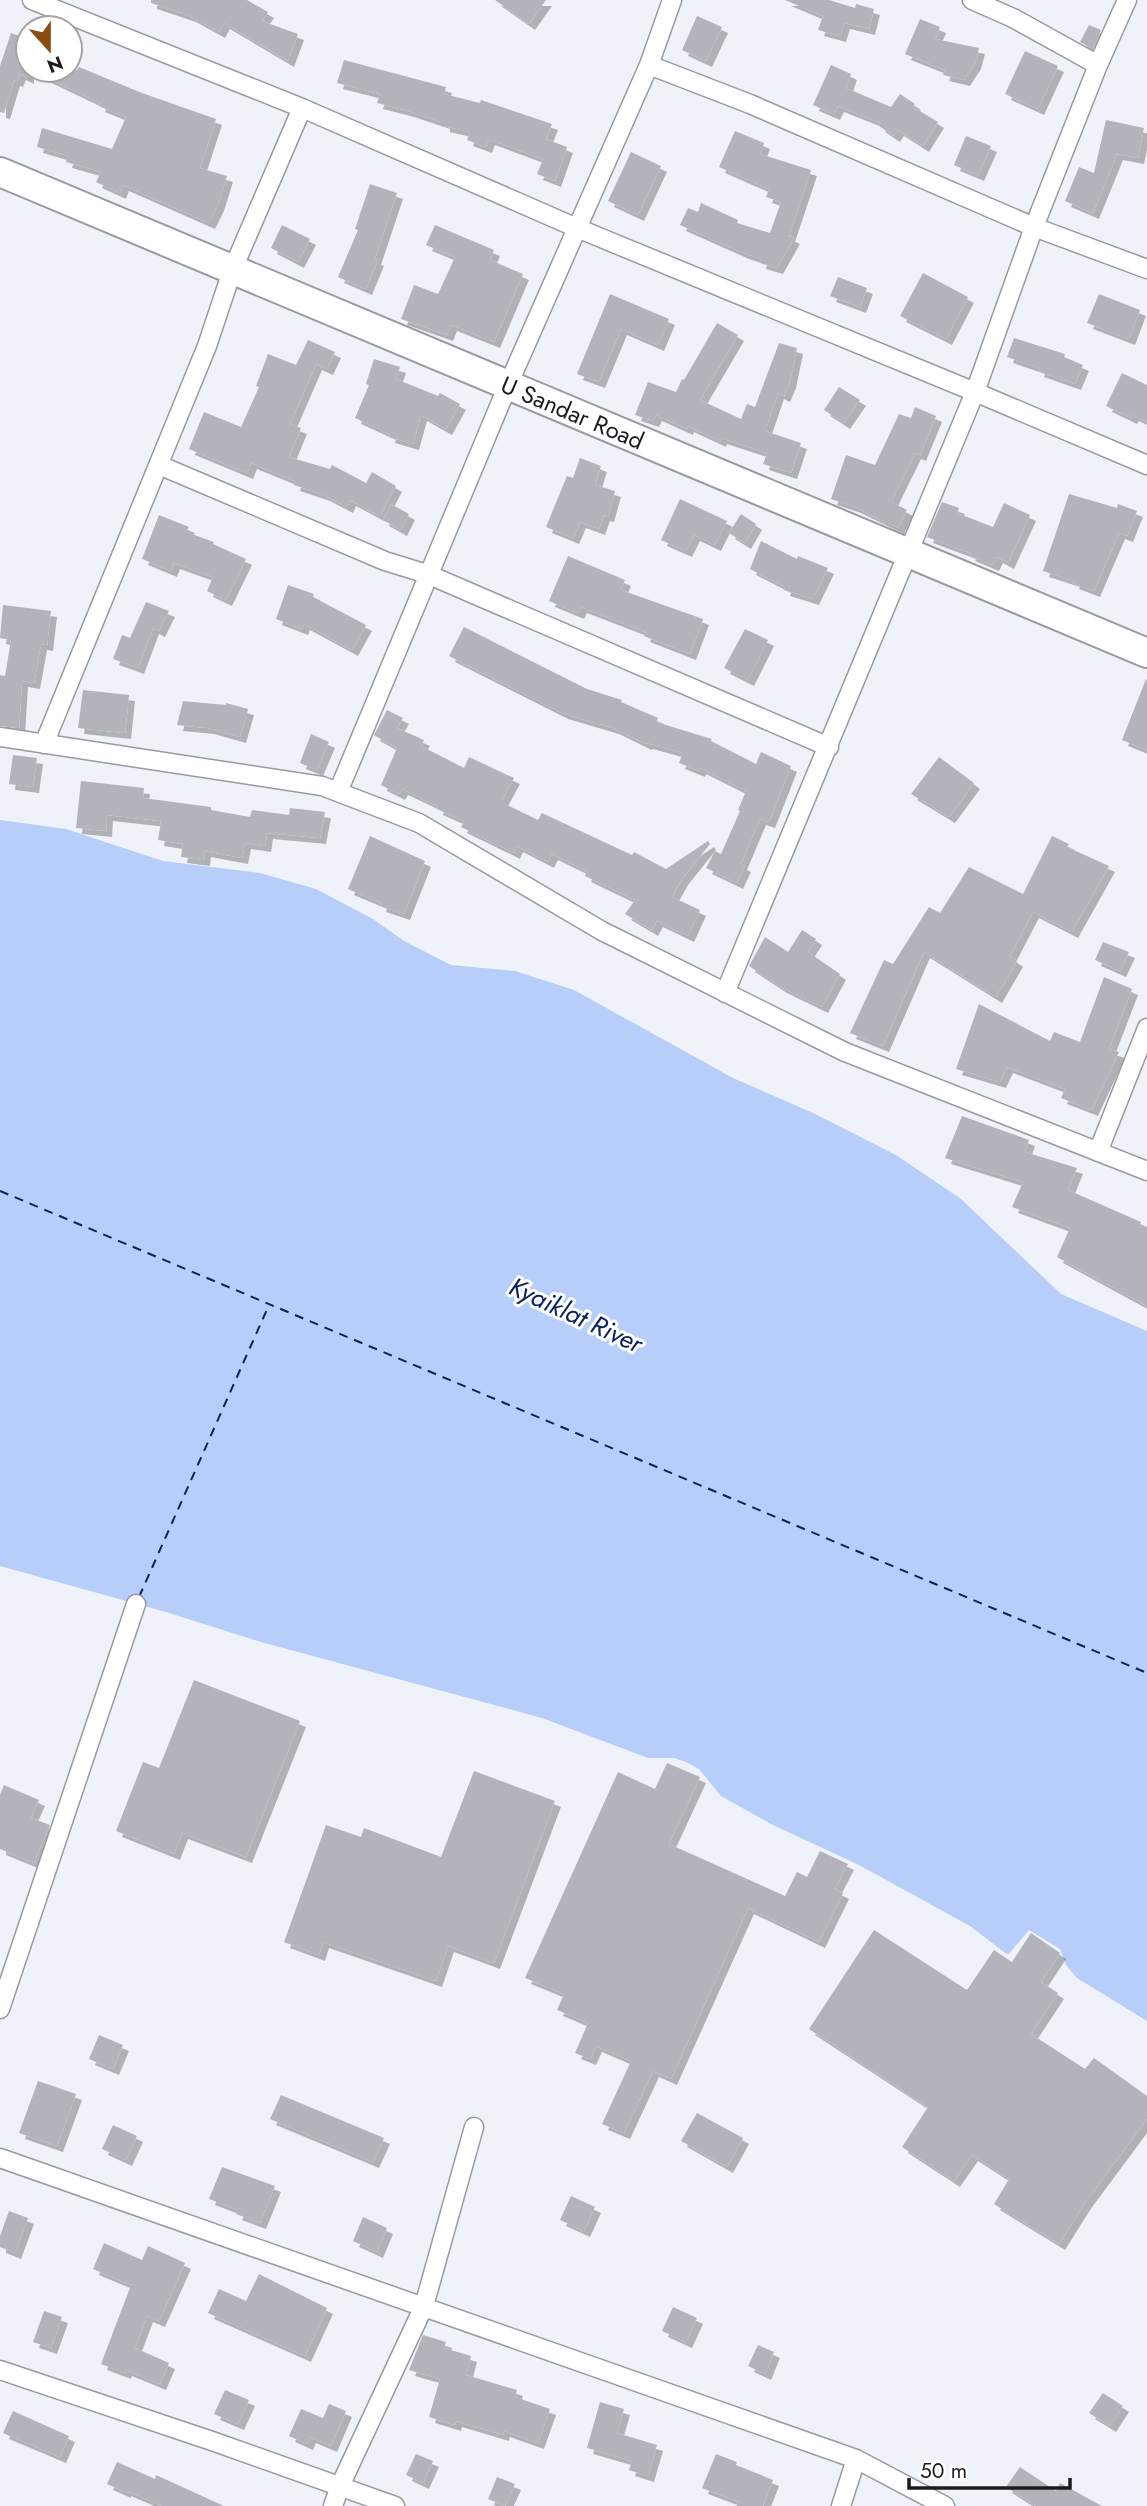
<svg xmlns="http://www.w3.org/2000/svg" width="1147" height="2506" font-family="Jost,sans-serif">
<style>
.water{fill:#b7cdfa}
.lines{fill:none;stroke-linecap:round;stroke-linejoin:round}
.ferry{stroke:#0b2260;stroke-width:2;stroke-dasharray:9 7;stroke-linecap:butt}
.building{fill:#b3b4bb;filter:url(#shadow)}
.street-casing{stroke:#989aa0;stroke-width:21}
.primary-casing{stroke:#989aa0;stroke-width:32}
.street{stroke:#fff;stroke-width:18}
.primary{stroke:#fff;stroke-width:28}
.labels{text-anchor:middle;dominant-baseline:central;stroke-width:6;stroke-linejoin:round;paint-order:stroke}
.street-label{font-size:24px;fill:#1b1b1e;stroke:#fff}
.water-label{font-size:26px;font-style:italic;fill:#0b2260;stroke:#fff}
</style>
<defs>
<filter id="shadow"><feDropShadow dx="6" dy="6" stdDeviation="0" flood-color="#0004"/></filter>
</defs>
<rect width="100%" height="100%" fill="#f0f2f9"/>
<path class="water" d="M0,820L66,829L163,861L260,873L316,889L373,919L404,941L451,965L515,971L574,990L733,1078L813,1113L896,1155L961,1199L1061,1294L1147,1331V2021L1077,1978L1066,1965L1060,1949L1029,1930L1008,1955L970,1926L859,1865L771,1824L721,1796L699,1769L686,1762L674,1758H648L542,1718L261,1642L166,1612L0,1566Z"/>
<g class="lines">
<path class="ferry" d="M0,1191L1147,1673
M139,1597L269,1305"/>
</g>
<path class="building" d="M151,0H247L268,12L262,21L298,34L288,61L224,23L219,32L190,16L151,3Z
M495,0H546L529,24Z
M785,0H829L855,8L856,4L874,9L869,29L844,23L840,36L818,30L823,16Z
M697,16L722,27L706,61L682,50Z
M920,19L940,27L935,39L979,48L975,63L964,80L943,75L945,70L905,54Z
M1089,25L1101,30L1093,49L1080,42Z
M11,33L28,39V78L20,74L17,81L14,80L4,113L0,112V66Z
M1025,51L1058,66L1038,109L1005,94Z
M344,60L446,87L444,94L480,103L481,100L552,124L546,139L567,147L555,181L537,174L543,159L489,139L486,147L467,140L470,132L444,126V123L408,111L377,103L380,94L337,83Z
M831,65L851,74L846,88L891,107L900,94L915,104L913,107L938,122L923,146L898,130L894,136L879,126L881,123L838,106L834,114L813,105Z
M79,67L142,93L216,119L200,168L227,176L218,205L209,223L123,185L120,193L96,182L101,172L66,162L68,156L37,147L42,128L112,149L126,117L99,106L100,103L31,70H77Z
M1106,120L1144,128L1138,158L1117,154L1093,213L1065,201L1079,167L1094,173Z
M735,131L764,143L760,154L811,170L789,236L794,238L777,268L760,263L761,259L743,253L680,225L688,208L698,212L701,203L738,220L737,223L770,233L781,202L766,197L769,189L719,167Z
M966,136L991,146L978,175L954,165Z
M631,152L661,166L638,215L608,201Z
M370,184L397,193L375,259L378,260L366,289L338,277L358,230L355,229Z
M282,225L310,239L298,262L271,248Z
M435,225L494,250L490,260L523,274L494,342L451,325L447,335L401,319L414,285L438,294L455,257L426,245Z
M923,273L968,297L946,339L900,316Z
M838,277L867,288L860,307L830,296Z
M610,294L669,319L658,345L621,329L599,382L577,374Z
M1099,294L1140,310L1129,339L1087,323Z
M717,323L738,335L700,400L741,419L747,404L755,407L779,343L797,348L790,382L784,396L778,393L765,431L801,443L791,473L763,464L767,453L721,438L720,441L688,426L687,429L656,415L653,421L635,415L648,382L676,392L682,379L684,380Z
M1014,338L1065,354L1064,357L1083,365L1075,384L1038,371L1039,368L1007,357Z
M308,340L335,352L327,369L316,364L290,424L301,428L289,457L330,469L332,465L366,483L372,472L396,486L380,516L350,500L347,507L324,495L294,485L295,481L251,463L247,473L189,449L204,412L241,427L259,387L256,386L268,354L296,365Z
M374,359L400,367L396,379L438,396L440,393L460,404L446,429L421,415L413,444L389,437L390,434L355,418L369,385L366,384Z
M1122,373L1147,385V422L1133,415L1131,418L1106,406Z
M839,387L860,400L844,423L824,410Z
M915,407L936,416L920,455L915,453L891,502L907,510L898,528L855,507L831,499L846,455L875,465L899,414L911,418Z
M580,458L601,466L595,485L615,491L608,516L604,515L599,529L580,522L573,538L546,527L567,476L573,478Z
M1069,494L1117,508L1118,504L1137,511L1127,536L1119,533L1094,591L1073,583L1074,581L1043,571Z
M680,499L727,521L715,545L694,535L686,551L661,540Z
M942,502L959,508L957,513L993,527L1004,503L1030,515L1008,563L997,557L993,565L969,555L970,553L927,537Z
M391,504L409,514L401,530L383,520Z
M741,514L756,524L745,543L729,533Z
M159,515L189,527L186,532L214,542L213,544L246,559L226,600L207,591L213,577L174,563L171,571L142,559Z
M761,541L797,559L798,556L828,568L813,599L784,590L785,587L750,569Z
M568,556L625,580L621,590L703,619L690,654L644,636L646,632L581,607L578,613L549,601Z
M288,585L314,594L313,597L366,625L352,650L304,624L302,629L276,619Z
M146,602L169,611L159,631L153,628L138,668L113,659L122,635L130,638Z
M3,605L51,611L47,645L41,644L34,683L22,681L19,728L0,726V675L5,676L11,640L0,638Z
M464,627L587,689L622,700L621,702L658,718L656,722L712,739L711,741L756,764L761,752L791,766L769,822L760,819L741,864L745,866L737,883L706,868L715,851L721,854L740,811L738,810L746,791L700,768L699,771L679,763L683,753L647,743L646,744L613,728L562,713L449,656Z
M745,629L768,640L748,680L724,668Z
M1146,679L1147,680V750L1122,740Z
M83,690L129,695L125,733L78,728Z
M183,701L226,705V703L248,709L240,737L208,728L177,725Z
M387,710L403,718L397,728L424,740L421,746L464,768L469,757L514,778L501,802L538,820L542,813L632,855L634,852L666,869L708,841L710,844L682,879L672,897L700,910L688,936L657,921L652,930L625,914L635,900L585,876L587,871L552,854L548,862L517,846L514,853L461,827L464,821L437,809L438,806L402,789L399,794L381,785L397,748L374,735Z
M311,734L329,742L317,770L300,763Z
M13,755L37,758L33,787L9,784Z
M939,757L974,783L949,817L911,794Z
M81,781L144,788L143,798L211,807V810L250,817L252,810L289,815L290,808L325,812L320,838L267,833L265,846L245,843L242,858L205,851L204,860L181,857L183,844L158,840L161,821L107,815L106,831L76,828Z
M370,836L425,861L404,914L380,906L381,903L348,889Z
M1052,836L1069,844L1067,847L1109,866L1072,932L1033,912L1010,956L1017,961L996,997L924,952L883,1046L850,1033L884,960L893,964L929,907L940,913L969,867L1023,894Z
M802,930L816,939L808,952L840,974L822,1007L781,987L749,966L765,937L788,952Z
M1103,942L1129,952L1120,971L1095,960Z
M1104,977L1132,989L1109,1049L1119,1052L1092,1110L1061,1098L1065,1089L1007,1067L1000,1082L956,1069L979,1004L1050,1041L1054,1032L1080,1042Z
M962,1116L1029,1140L1025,1152L1077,1168L1068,1190L1141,1222L1140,1224L1147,1227V1306L1057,1257L1070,1228L1012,1207L1023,1182L945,1158Z
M194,1680L300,1721L246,1857L182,1833L174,1854L116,1831L143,1762L159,1768Z
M667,1763L700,1777L669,1844L785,1896L797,1872L807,1877L820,1851L848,1864L835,1889L843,1893L819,1942L748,1908L671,2079L653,2071L624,2133L602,2124L631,2061L596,2046L590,2059L575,2053L588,2023L557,2010L564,1994L525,1978L618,1772L655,1789Z
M474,1771L555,1801L494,1963L448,1946L436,1981L323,1942L319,1955L284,1942L326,1825L361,1837L364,1828L441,1857Z
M4,1785L39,1800L31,1818L50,1825L34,1863L0,1849V1795Z
M874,1930L967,1990L994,1950L1012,1962L1031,1933L1060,1953L1041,1982L1058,1993L1031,2034L1085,2069L1094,2058L1147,2096V2119L1084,2204L1059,2244L994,2204L1009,2179L972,2155L954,2181L902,2147L928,2107L809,2029Z
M99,2035L123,2045L113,2069L89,2059Z
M38,2081L76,2094L57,2146L19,2133Z
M281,2095L384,2138L373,2162L270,2119Z
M697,2113L743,2138L727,2167L681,2141Z
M113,2125L137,2136L126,2160L102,2149Z
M222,2167L275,2186L260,2223L236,2214L238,2210L209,2199Z
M571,2196L595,2207L584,2231L560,2220Z
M9,2211L28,2218L15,2253L0,2247V2236Z
M363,2217L387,2228L377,2252L353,2241Z
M104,2243L142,2260L148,2246L185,2263L159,2321L147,2316L135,2348L169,2363L160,2384L126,2370L125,2373L101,2364L131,2285L93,2269Z
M259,2274L327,2308L305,2356L208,2313L219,2289L246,2301Z
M673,2307L697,2318L686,2342L662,2331Z
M44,2311L62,2317L51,2348L33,2342Z
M423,2335L446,2342L444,2348L471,2356L466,2375L517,2390L515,2397L550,2409L538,2443L504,2431L503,2435L456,2421L455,2425L429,2417L440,2379L409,2370Z
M758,2345L774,2352L765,2374L748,2366Z
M225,2390L249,2400L238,2424L214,2414Z
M1103,2393L1123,2406L1110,2426L1089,2413Z
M600,2402L624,2409L617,2433L657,2445L648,2476L629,2470L632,2461L587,2448Z
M329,2404L346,2411L331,2446L310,2437L307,2444L289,2436L301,2409L323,2418Z
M13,2411L69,2436L60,2457L3,2433Z
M416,2454L433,2461L423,2483L406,2475Z
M716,2454L737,2462L736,2465L773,2480L763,2506H737L739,2502L702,2488Z
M117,2462L155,2479L156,2475L224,2506H162L125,2490V2492L107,2484Z
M1020,2467L1056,2491L1060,2483L1102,2506H1036L1006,2487Z
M497,2477L515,2484L505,2506L488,2499Z"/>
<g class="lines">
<defs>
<path id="street" d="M32,0L302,108L577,228L975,392L1147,465
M972,0L1013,18L1098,65
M649,65L750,104L1034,227L1147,269
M159,465L385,561L427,574L829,747
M0,737L322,786L419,823L602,931L845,1052L1147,1171
M44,744L207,346L232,271L302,108
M338,792L508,385L649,65L672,0
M725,993L975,392L1034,227L1098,65L1127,0
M1098,1152L1147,1028
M0,2009L136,1604
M0,2158L856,2459L945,2506
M0,2370L212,2441L395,2506
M333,2506L340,2486L424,2306L474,2127
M841,2506L856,2459"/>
<g id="primary">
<path id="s1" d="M0,172L1147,653"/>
</g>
</defs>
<use href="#street" class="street-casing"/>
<use href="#primary" class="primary-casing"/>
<use href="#street" class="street"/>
<use href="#primary" class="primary"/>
</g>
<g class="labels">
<g class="street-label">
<text stroke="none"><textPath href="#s1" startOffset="621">U Sandar Road</textPath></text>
</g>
<g class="water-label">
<text transform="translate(576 1315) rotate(25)">Kyaiklat River</text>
</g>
</g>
<g transform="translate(49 49) rotate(159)"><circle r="33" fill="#ffffff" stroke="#a4a4a5" stroke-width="2"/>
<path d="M0-5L12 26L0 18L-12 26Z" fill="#8b4c12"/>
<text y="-10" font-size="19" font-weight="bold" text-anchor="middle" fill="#1b1b1e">N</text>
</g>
<path d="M909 2478v10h161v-10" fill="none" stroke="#1b1b1e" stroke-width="3.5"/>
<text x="920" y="2478" font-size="21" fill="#1b1b1e" stroke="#ffffff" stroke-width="5" paint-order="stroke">50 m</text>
</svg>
